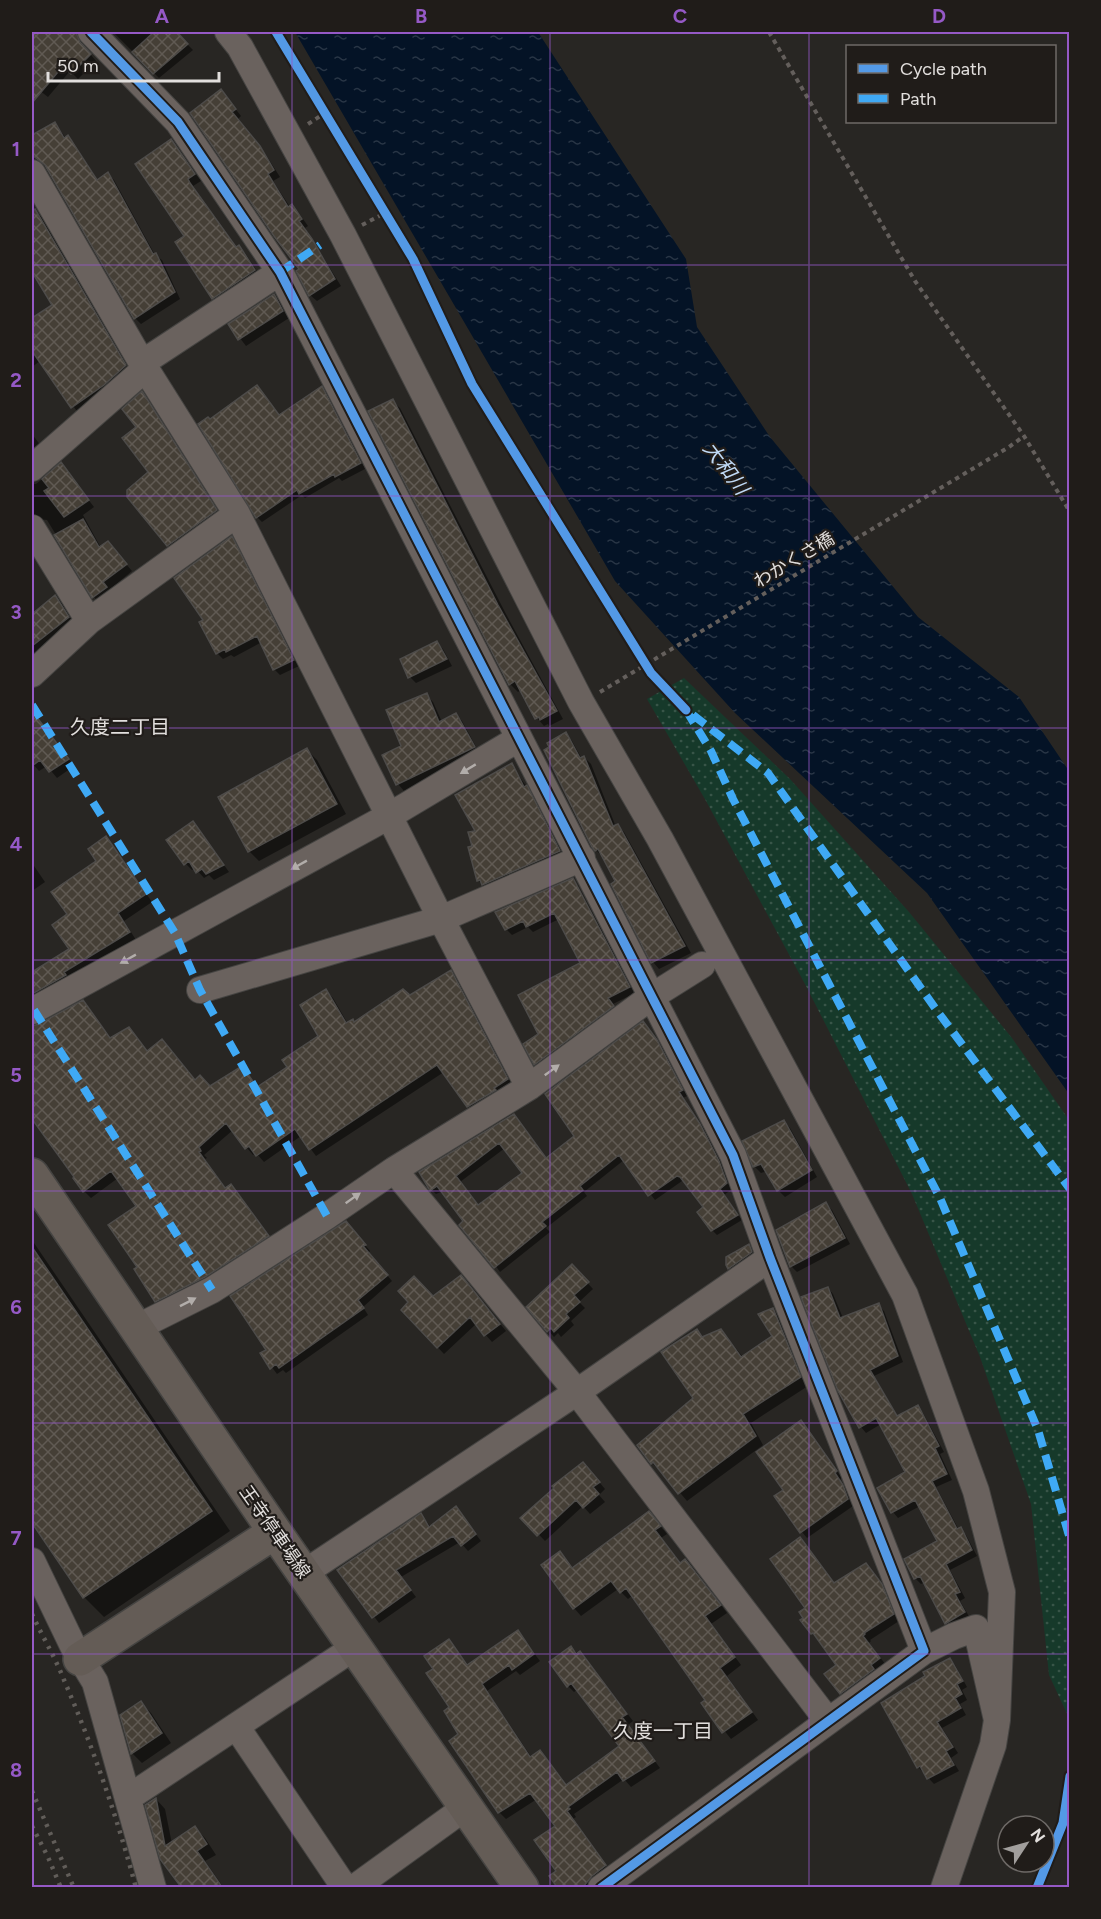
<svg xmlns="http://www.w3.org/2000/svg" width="1101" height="1919" font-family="Figtree,'Noto Sans JP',sans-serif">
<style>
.park{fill:url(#park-dots)}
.water{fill:url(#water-ripples)}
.shadow{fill:#0007;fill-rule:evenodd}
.building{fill:url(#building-cross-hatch);stroke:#4d4b49;stroke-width:1.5;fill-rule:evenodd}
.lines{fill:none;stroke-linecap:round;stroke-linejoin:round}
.street-casing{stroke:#454442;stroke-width:28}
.secondary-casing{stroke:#454442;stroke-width:36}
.path{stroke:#645f5c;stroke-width:4;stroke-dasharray:4.5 4.5;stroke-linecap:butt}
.street{stroke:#6a625e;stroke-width:26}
.secondary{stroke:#645c56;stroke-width:33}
.rail{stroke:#615d59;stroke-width:4.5;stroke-dasharray:3 6;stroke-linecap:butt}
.quiet{stroke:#3fa9f5;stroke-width:8;stroke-dasharray:15 8;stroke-linecap:butt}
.cycleway-casing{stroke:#201c19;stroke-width:13}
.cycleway{stroke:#5399e6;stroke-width:9}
.oneway{fill:#b2adaa}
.grid{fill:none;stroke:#9559c6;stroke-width:1.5;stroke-opacity:0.55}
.labels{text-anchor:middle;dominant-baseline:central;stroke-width:4.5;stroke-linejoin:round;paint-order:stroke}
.street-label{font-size:18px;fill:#e2dfdd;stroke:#201c19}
.water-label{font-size:20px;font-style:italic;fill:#c0daf6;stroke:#201c19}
.neighbourhood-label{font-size:20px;fill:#e2dfdd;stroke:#201c19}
.neatline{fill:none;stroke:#9559c6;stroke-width:2}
.grid-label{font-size:20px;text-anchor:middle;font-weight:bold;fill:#9559c6}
</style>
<defs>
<pattern id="park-dots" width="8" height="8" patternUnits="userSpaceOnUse" patternTransform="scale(1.5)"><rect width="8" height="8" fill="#16392a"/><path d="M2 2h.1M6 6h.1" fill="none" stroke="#385548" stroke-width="1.8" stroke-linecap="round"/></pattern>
<pattern id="water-ripples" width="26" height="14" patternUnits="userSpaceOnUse" patternTransform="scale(1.5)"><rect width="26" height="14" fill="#041326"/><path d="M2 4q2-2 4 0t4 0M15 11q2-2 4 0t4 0" fill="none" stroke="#283545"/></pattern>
<pattern id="building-cross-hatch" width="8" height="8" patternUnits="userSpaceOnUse" patternTransform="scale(1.5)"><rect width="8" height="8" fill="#453f36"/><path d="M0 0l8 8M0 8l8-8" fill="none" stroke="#605a53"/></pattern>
</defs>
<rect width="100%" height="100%" fill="#282623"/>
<path class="park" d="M684,678L790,779L909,912L1012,1038L1069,1120V1718L1049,1675L1031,1504L980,1357L912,1194L806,986L706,801L647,699Z"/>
<path class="water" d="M295,32H538L686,259L697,327L770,437L918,617L1019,697L1069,771V1094L927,893L735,713L615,581Z"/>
<path class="shadow" d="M32,32H84L82,44L96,61L78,79L70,71L48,97L35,87L32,91Z
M113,32H175L193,50L159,78Z
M227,98L241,116L238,119L266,155L280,177L273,181L290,207L291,206L298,212L308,226L305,228L341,286L317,301L310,295L301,270L192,113Z
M55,124L66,138L68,137L74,143L98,181L108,174L114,180L155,255L162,260L180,299L141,324L135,318L47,166L41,164L32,152V137Z
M171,141L201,181L193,186L196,191L237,248L238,247L245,253L261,277L220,305L213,298L186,237Z
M35,211L42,217L132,373L79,414L40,361L32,367V320L54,305L44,277L32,255V213Z
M274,296L281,302L289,318L246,346L230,325Z
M257,387L279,416L321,388L327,393L365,469L342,481L339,478L305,498L302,495L262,522L257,517L210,421Z
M142,393L148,400L222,517L175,552L168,545L138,428Z
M392,401L400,408L506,614L563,719L549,726L548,724L544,726L537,718L521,690L518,692L510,684Z
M32,434L44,450L32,462Z
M61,464L94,507L83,515L101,548L114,550L132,571L109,590L112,594L100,603L94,597L47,520L38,519L32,522V484H36Z
M231,538L237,544L299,666L280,675L274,669L262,642L234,657L231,655L223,659L217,653L205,620Z
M55,597L62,603L74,624L32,658V615Z
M437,643L443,649L452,666L416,683L410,677Z
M426,695L433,702L442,722L456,715L462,721L480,754L404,791L398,784L384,756L403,747Z
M32,711L74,766L57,778L47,766L39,771L32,763Z
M566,734L572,741L582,759L584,757L591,764L616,827L618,826L624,832L691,953L659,969L653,962L613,884L617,882L603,857L596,850Z
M307,750L317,760L346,814L259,861L249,851Z
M511,765L532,794L565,857L484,887L478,880L473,847Z
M192,823L199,830L229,872L214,880L209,875L204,878L195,868L192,870L186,864Z
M112,845L152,902L124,921L136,940L32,1004V973L71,950L69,914L98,861Z
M32,863L45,882L32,891Z
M572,880L578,886L635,993L613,1004L618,1012L541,1069L535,1064L540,1035L582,964L559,919L533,932L528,927L512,935L506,929Z
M451,972L457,979L513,1086L475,1113L444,1072L316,1156L301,1136L264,1162L256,1153L253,1155L247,1148L233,1130L204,1155L207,1158L205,1159L226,1189L237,1193L274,1243L163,1308L156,1301L139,1268L138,1206L118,1178L91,1198L84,1191L77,1177L32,1111V1027L40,1026L83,1002L112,1039L129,1029L148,1053L196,1081L210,1088L242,1068L258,1088L289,1068L320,1037L326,991L333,998L348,1024L355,1023L410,997Z
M643,1023L662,1047L687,1096L683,1098L705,1130L724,1168L732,1189L724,1195L742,1220L717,1235L712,1230L705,1208L685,1181H682L655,1200L624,1160L584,1192L587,1196L546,1228L550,1232L500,1272L443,1191L436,1194L431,1189L514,1116L547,1159L576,1136ZM505,1148L524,1173L479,1207L460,1182Z
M783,1121L790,1128L817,1177L785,1197L778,1190L767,1171L761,1173L755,1167L744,1141Z
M826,1204L832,1210L850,1244L797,1272L791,1266Z
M352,1229L370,1251L368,1253L392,1281L363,1307L368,1315L286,1373L283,1370L277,1374L262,1354L268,1350Z
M32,1240L230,1531L104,1617L84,1597L32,1520Z
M749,1246L755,1253L736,1274L730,1268Z
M572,1266L593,1289L579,1302L585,1308L571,1321L574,1325L561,1337L558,1333L554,1337L528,1307Z
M467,1283L506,1331L492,1342L476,1324L444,1354L403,1310Z
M828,1288L833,1294L843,1318L878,1305L884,1311L903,1362L874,1376L898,1417L917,1407L923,1413L944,1452L940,1454L952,1480L936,1487L959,1530L960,1529L966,1535L977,1556L950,1570L965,1598L960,1601L970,1618L952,1629L946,1623L925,1582L921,1584L915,1578L906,1560L939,1541L920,1506L898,1518L893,1512L879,1488L907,1472L881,1424L866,1433L861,1427Z
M773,1310L781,1318L808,1386L751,1423L763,1445L687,1501L661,1470L660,1471L652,1463L696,1398V1331L703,1338L721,1330L743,1357L775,1336Z
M801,1422L842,1478L840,1480L848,1492L853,1506L807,1538L802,1532L785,1490Z
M589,1470L605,1489L599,1495L605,1502L590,1514L583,1506L545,1541L523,1518Z
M456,1508L481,1541L468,1551L460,1542L401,1577L416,1597L379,1623L339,1570L421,1515L431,1527Z
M656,1521L667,1534L661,1538L681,1564L685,1561L693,1568L727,1613L711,1624L741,1665L727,1676L758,1720L731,1739L703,1704L708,1700L633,1595L628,1599L618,1589L581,1616L574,1608L560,1553L573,1569Z
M806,1546L835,1584L873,1572L888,1592L899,1621L870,1640L871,1641L869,1643L886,1665L847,1700L841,1693L838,1665L812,1633L807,1609Z
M518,1632L540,1661L520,1675L516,1671L487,1691L532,1758L540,1752L567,1786L621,1746L578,1689L574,1692L568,1686L571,1648L586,1660L633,1721L628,1725L660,1768L631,1787L624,1779L574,1814L576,1817L573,1819L611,1873L595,1888H565L555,1873L558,1872L557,1826L537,1799L506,1819L499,1812L467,1765L452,1708L435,1669L449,1641L469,1666Z
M949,1659L955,1665L967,1687L962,1690L967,1700L960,1704L966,1715L942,1728L958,1753L951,1758L959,1771L934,1784L918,1767L883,1704L927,1676Z
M141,1703L151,1713L171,1743L142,1763L132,1753L122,1716Z
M156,1799L165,1809L172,1844L195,1828L205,1838L216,1855L205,1861L224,1888H183L162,1858Z"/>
<path class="building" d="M32,32H76L80,42L91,54L71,74L63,66L32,103Z
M154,32H177L188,44L153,74L132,52Z
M221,89L236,109L232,112L260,146L274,170L268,174L288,207L292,204L302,219L299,221L312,239L335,279L309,296L296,271L299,269L274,236L190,113Z
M55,122L64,138L68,135L97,180L108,172L153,254L156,253L175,292L134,319L45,165L32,155V135Z
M171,139L195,174L188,179L190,183L236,247L239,245L255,270L212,299L175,242L184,236L135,164Z
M35,209L126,365L104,385L71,408L32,351V318L52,305L32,272V211Z
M274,294L283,311L238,340L228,324Z
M257,385L279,415L322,386L361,463L335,477L334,474L299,494L297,490L256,518L198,424L208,417L210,419Z
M142,391L217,510L167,546L127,497V490L148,472L122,438L136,427L122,409Z
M393,399L498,605L557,711L540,720L539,717L535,719L515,681L509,685L368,411Z
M61,462L89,500L64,517L44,491L49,488L42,479Z
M83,519L99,547L108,541L127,564L103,582L107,587L92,598L54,535Z
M232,536L294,660L273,670L257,636L226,652L225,649L216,654L199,622L203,620L174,578Z
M55,595L69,617L32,646V614Z
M437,641L447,659L408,678L400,659Z
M427,693L439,722L456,713L475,747L396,785L382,755L401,746L386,710Z
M32,711L69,759L49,772L40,760L32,766Z
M566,732L580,758L584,756L613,826L618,824L685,946L651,963L611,884L615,881L598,849L595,851L592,847L544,750L549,747L547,743Z
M307,748L337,804L248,852L218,797Z
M512,763L524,787L527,785L560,851L482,885L480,880L477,881L468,847L472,846L468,832L475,831L455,795Z
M193,821L224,865L206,874L202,869L196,873L189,861L184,865L166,840Z
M106,836L146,894L118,913L130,932L64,972L66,975L32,994V972L69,949L52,925L67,914L51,892L96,861L88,849Z
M573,878L630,987L608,998L614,1006L534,1065L523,1044L538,1034L518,995L580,963L554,913L526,927L523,921L505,930L495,912Z
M451,970L508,1079L494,1088L496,1090L467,1107L437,1065L309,1150L295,1129L256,1156L249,1146L245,1149L226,1123L199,1147L201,1151L199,1152L225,1188L231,1184L269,1236L205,1277L155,1302L134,1269L137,1267L108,1225L136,1206L111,1171L83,1192L73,1178L74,1177L32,1119V1026L39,1024L83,1000L110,1038L129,1027L147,1051L162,1039L195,1080L200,1075L210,1086L242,1066L257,1087L287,1067L282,1060L318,1036L300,1005L326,989L346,1023L353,1019L354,1022L403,989L410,995Z
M643,1021L657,1040L683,1090L679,1092L700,1124L719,1161L727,1183L720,1189L738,1215L711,1231L697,1212L703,1207L680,1177L677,1176L648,1196L619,1155L580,1186L583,1190L542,1222L546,1226L494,1268L459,1225L463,1221L437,1186L430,1191L419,1172L514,1114L546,1158L574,1136L545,1094ZM499,1143L522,1173L478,1205L456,1176Z
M784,1120L812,1170L777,1191L761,1164L753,1167L742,1141Z
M826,1202L845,1238L790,1267L776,1230Z
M346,1221L366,1245L363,1246L388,1275L358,1300L364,1308L279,1368L276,1364L270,1369L260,1353L266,1350L230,1296Z
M749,1244L752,1252L728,1269L726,1265V1257Z
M32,1247L212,1511L83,1598L32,1523Z
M572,1264L589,1282L574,1295L580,1302L566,1314L569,1318L554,1332L551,1328L547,1332L526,1307Z
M461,1275L500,1324L484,1336L470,1317L437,1348L401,1310L408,1302L398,1291L414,1276L433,1296Z
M828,1287L840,1318L879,1303L898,1356L870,1370L897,1416L918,1405L939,1446L935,1448L947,1474L932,1481L957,1529L961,1527L972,1550L946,1564L960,1592L955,1594L965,1612L945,1624L920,1576L914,1579L904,1559L937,1541L915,1500L891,1513L877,1488L905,1472L876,1418L859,1428L838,1391L801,1297Z
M773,1308L801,1377L743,1414L756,1436L678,1494L653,1462L651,1464L637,1445L693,1398L661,1352L697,1329L702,1337L721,1329L741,1357L772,1336L758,1314Z
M801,1420L837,1471L835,1473L843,1485L848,1499L800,1533L774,1496L783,1490L756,1452Z
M583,1462L600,1482L593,1487L599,1494L583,1508L576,1500L537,1536L520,1518L554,1488L552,1486Z
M456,1506L476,1534L461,1546L453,1536L396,1570L411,1590L372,1618L337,1570L421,1513L429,1527Z
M649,1511L661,1526L655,1530L680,1563L685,1559L721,1605L705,1616L735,1657L720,1668L752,1712L722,1733L701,1703L705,1700L626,1588L620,1593L611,1581L573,1609L541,1565L560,1551L572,1568Z
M800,1537L834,1583L866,1563L882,1584L894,1614L864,1633L865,1634L863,1636L880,1658L871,1665L874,1669L840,1694L824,1674L836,1665L813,1633L811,1634L800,1620L803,1618L799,1612L805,1608L770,1559Z
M518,1630L534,1654L512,1670L509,1665L482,1684L530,1757L540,1750L566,1785L619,1746L571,1683L567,1687L549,1662L571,1646L576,1654L580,1651L627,1714L622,1717L655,1761L623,1781L617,1772L568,1807L570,1809L567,1811L606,1865L592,1876L583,1887H557L549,1876L556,1871L534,1840L555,1826L530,1793L498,1813L449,1741L458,1734L444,1711L449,1707L426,1673L433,1669L424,1656L449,1639L467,1665Z
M950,1658L963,1681L957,1684L962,1694L955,1698L961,1708L937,1722L953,1747L946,1751L954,1765L927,1779L920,1766L917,1768L881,1703L925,1676L923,1672Z
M141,1701L162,1733L131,1754L120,1715Z
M156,1798L165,1846L195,1826L207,1844L197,1851L222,1887H181L160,1859L145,1805Z"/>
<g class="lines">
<defs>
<path id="street" d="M91,32L178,122L280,272L733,1155L770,1258L924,1651L601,1888
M228,32L240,47L343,235L581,702L660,839L905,1295L976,1491L1002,1592L997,1720
M32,173L142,363L237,514L441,919L529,1087
M142,363L280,272
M32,468L146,368
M32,528L89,621
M32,674L89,621L237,514
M200,990L441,919L582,858
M32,1011L389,816L518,739
M394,1170L577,1392L828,1721
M136,1328L212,1290L327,1216L394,1170L529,1087L651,997L702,965
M32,1561L73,1646L95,1682L153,1888
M304,1573L577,1392L770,1258
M924,1651L954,1636L976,1628L997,1720L993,1745L944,1888
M236,1726L345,1888
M128,1798L355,1647
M354,1888L466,1807"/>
<path id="secondary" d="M32,1175L275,1532L522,1888
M80,1659L275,1532"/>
</defs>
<use href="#street" class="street-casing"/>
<use href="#secondary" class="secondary-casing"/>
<path class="path" d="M769,32L915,281L1024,436L1070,512
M308,124L325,113
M362,225L385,213
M600,692L1009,447L1024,436"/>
<use href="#street" class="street"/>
<use href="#secondary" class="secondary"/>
<path class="rail" d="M32,1614C42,1636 55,1657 64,1680C93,1747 117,1817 136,1888
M32,1791L74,1888
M32,1826L48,1857L61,1888"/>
<path class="quiet" d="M280,272L320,245
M32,705L175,933L200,990L327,1216
M686,710L711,751L733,799L940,1198L1038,1430L1070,1539
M693,715L768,773L935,1008L1070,1189
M34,1010L212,1290"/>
<defs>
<path id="cycleway" d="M91,32L178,122L280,272L733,1155L770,1258L924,1651L601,1888
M276,32L413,259L472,384L651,673L686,710
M1037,1888L1063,1823L1070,1776"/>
</defs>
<use href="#cycleway" class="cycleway-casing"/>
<use href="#cycleway" class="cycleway"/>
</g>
<defs><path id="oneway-solid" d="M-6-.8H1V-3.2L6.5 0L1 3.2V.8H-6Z" transform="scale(1.5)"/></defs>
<g class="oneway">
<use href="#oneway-solid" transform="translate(468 769) rotate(149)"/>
<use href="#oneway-solid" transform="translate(299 865) rotate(151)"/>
<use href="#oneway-solid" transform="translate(128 959) rotate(151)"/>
<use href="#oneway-solid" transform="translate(552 1070) rotate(-36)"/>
<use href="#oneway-solid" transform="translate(353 1198) rotate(-35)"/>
<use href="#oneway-solid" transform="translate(188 1302) rotate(-27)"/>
</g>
<path class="grid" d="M292,32V1888M550,32V1888M809,32V1888M32,265H1070M32,496H1070M32,728H1070M32,960H1070M32,1191H1070M32,1423H1070M32,1654H1070"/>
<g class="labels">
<g class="street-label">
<text transform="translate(794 560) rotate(-31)">わかくさ橋</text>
<text transform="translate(275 1532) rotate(55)">王寺停車場線</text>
</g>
<g class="water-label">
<text transform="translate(726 468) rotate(53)">大和川</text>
</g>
<g class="neighbourhood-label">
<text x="120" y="727">久度二丁目</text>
<text x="663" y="1731">久度一丁目</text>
</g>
</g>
<rect width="1101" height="1919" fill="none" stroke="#201c19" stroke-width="66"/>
<rect x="846" y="45" width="210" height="78" fill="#201c19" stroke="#6e6a67" stroke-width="1.5"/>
<rect x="858" y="64" width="30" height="9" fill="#5399e6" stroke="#6e6a67" stroke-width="1.5"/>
<text x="900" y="75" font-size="18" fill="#e2dfdd">Cycle path</text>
<rect x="858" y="94" width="30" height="9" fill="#3fa9f5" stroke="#6e6a67" stroke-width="1.5"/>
<text x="900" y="105" font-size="18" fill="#e2dfdd">Path</text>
<g transform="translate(1026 1844) rotate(54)"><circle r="28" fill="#201c19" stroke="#6e6a67" stroke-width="1.5"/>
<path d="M0-4.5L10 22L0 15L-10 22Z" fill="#a19e9c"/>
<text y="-9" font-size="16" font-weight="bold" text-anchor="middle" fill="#e2dfdd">N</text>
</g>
<path d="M48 72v9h171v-9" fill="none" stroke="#e2dfdd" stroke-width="3"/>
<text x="57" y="72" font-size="18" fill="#e2dfdd" stroke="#201c19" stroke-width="4.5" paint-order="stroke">50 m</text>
<rect x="33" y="33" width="1035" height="1853" class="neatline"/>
<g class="grid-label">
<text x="162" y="23">A</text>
<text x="421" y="23">B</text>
<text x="680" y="23">C</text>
<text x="939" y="23">D</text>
<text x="16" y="156">1</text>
<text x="16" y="387">2</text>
<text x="16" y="619">3</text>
<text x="16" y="851">4</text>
<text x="16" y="1082">5</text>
<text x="16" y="1314">6</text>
<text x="16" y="1545">7</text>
<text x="16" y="1777">8</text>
</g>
</svg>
